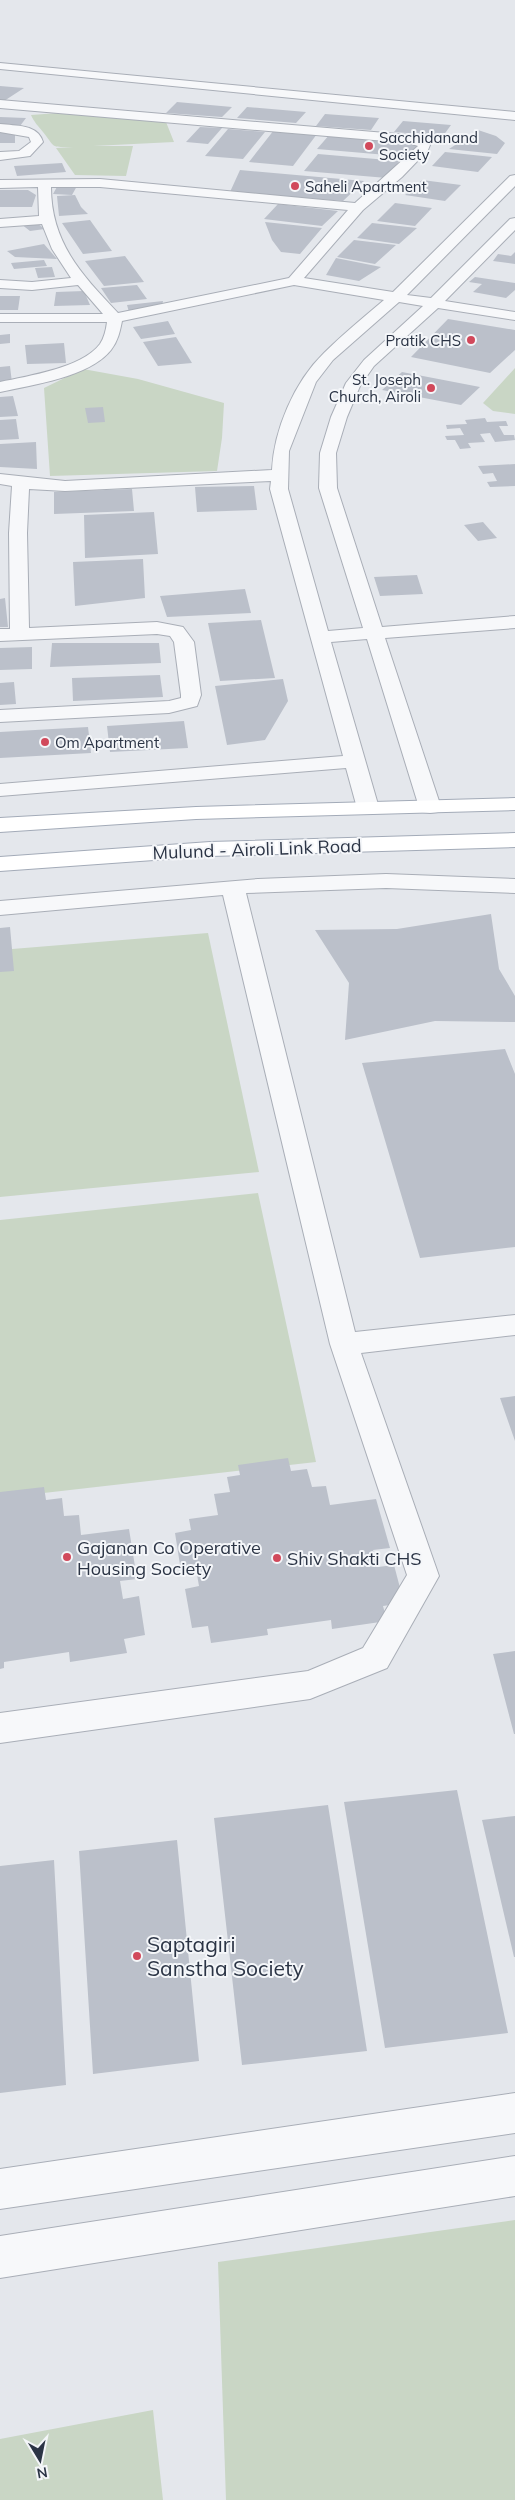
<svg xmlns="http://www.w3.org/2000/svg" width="515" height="2500" font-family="Mulish,sans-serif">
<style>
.green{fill:#c9d6c5}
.building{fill:#bbc0ca}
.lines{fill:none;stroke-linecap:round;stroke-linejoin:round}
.minor-casing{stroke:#a9aeb7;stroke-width:2}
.major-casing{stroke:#a3abb8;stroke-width:2}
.minor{fill:#f7f8fa;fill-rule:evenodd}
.major{fill:#fff;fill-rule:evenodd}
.poi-dot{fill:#d1495b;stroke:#f4f6f9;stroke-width:2}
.labels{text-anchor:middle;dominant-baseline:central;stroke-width:4;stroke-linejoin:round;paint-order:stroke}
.far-poi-label{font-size:15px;fill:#2b3445;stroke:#f4f6f9;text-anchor:start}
.street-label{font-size:18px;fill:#2b3445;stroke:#f4f6f9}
.poi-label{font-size:18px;fill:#2b3445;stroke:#f4f6f9;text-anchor:start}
.near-poi-label{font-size:21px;fill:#2b3445;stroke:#f4f6f9;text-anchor:start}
</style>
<rect width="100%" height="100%" fill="#e4e7ec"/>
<path class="green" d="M58,113L166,122L174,142L93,146H133L126,176L75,175L56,148L73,147C49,147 56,148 43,132C38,126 34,122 31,115Z
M515,368V414L493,411L483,403Z
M83,369L138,379L224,403L222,438L217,471L50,476L44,388Z
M208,933L259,1172L0,1197V950Z
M258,1193L316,1462L0,1498V1220Z
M515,2220V2500H226L218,2262Z
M153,2410L163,2500H0V2439Z"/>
<path class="building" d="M0,86L24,88L4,101H0Z
M177,102L232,107L222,117L166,113Z
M247,107L306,112L296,123L237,118Z
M325,114L379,118L371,130L316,126Z
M0,117L26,118L20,126H0Z
M403,121L451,125L443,136L394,132Z
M200,127L222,128L208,144L186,142Z
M228,129L265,132L243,159L205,156Z
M15,130V143H0V131Z
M274,130L317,134L293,166L249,162Z
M478,130L496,136L505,143L497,154L449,149Z
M330,134L421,142L410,157L317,149Z
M445,152L492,157L478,172L432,166Z
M318,154L399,161L387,178L304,171Z
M62,163L66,172L17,176L14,166Z
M240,170L364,181L343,201L230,192Z
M422,180L461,185L445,201L405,195Z
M58,185L77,186L72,195L53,194Z
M0,190H28L36,195L32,207H0Z
M75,195L81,207L88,214L59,216L57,196Z
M395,203L432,208L415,226L377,221Z
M278,204L338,211L322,226L264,219Z
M90,220L112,251L83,254L62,223Z
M35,222L45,229L30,231L21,224Z
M265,222L322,228L300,254L281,252L272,240Z
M372,223L417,228L399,244L357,238Z
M354,240L396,245L375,264L337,257Z
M44,244L57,259L15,257L7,251Z
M515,252V264L493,261L498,254L511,256Z
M125,256L144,282L104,286L85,261Z
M336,258L381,267L359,281L326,275Z
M44,260L47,266L14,269L11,263Z
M52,267L55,277L38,278L35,268Z
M475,277L515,283V290L506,298L473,292L482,284L469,282Z
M137,285L147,299L111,303L101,288Z
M84,291L90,305L54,306L56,292Z
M0,296H20L18,310H0Z
M163,301L162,306L129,312L127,305Z
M448,319L515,330V350L490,373L411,357Z
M168,321L175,334L141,339L133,327Z
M10,334V343L0,344V335Z
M176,337L192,363L158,366L143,342Z
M64,343L66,363L27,364L25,345Z
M10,366L12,383L0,384V367Z
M402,372L480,387L461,405L382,390Z
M13,396L18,416L0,417V397Z
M103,407L105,422L88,423L85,408Z
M485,418L487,422L506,421L508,426H499L504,435H514L515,440L495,442L490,433L480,434L485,442L468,443L471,448L460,449L455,440H447L445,436L464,435L460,428L447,429L446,425L467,424L465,420Z
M16,419L19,439L0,440V420Z
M36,442L37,469L0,467V444Z
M515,464V486L490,487L487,482L497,481L493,473L483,474L478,466Z
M254,486L257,510L197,512L195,487Z
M132,489L134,511L54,514V492Z
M154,512L158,554L85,558L84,515Z
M483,522L497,538L478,541L464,525Z
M143,559L145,598L75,606L73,562Z
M417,575L423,594L380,596L374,577Z
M245,589L251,613L167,617L160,596Z
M5,598L8,627H0V599Z
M261,620L275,678L220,681L208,623Z
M52,643H159L161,663L50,667Z
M32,647V669L0,670V648Z
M160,675L163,697L73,701L72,678Z
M283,679L288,701L265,740L227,745L215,686Z
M14,682L16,704L0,705V683Z
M184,721L188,748L110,752L107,726Z
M88,727L91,753L0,758V732Z
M491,914L499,969L515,996V1022L435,1021L345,1040L349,983L315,930L397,929Z
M10,927L14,971L0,972V928Z
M505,1049L515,1074V1247L420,1258L362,1063Z
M515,1396V1441L500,1398Z
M288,1458L291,1471L307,1469L312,1487L326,1486L330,1505L376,1499L390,1548L373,1550L378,1567L394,1565L404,1603L383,1606L387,1621L332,1629L331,1620L267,1629L268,1635L211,1643L208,1626L192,1628L185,1589L199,1586L196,1569L181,1571L175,1533L191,1530L189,1519L218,1515L214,1494L230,1492L227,1477L240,1475L238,1465Z
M44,1487L46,1500L62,1498L64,1516L79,1515L81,1535L129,1529L137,1579L120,1581L123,1599L139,1596L145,1635L124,1639L127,1653L70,1662L69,1652L4,1662V1668L0,1669V1492Z
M515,1651V1734H514L493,1654Z
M457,1790L508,2033L385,2048L344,1802Z
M328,1805L367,2051L242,2065L214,1818Z
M515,1816V1957H514L482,1820Z
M177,1840L199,2061L93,2074L79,1851Z
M54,1860L66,2085L0,2093V1866Z"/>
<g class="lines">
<defs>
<path id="minor" d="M0,63L515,112V120L0,69Z
M0,100L409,135L425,139L430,145L428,150L402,177L363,210L304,278L393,292L510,176L515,175V186L407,295L431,298L510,219L515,218V230L445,301L515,312V320L438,308L374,366L360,386L347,417L336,453L337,488L382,627L515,616V628L385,638L441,807L438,812L430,813L422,812L419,807L367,639L331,642L379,808L376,813L368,814L360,813L357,808L346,768L0,796V784L343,756L270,489L271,481L65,491L29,489L27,533L29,628L157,622L183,627L194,642L201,695L197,706L169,713L0,722V710L169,701L181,698V695L174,642L170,636L157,634L0,641V629H10L9,533L12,486L0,484V474L65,481L272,470C274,430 294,382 324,353C343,334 364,317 384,300L294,285L122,321C120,331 118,341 111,350C90,377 32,385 0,392V382C28,376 82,368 100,344C104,338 106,330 107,322H0V314H103L78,285L32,290L0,288V280L32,282L71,278L52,249L42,224L0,227V219L39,216L38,187L0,188V180L100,179L355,203L418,146L409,143L0,108ZM51,187H100L348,210L289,278L118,313C82,275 51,243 51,187ZM399,302L423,306L364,360L346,383L331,417L320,453L319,488L363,628L328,631L288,489L289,451L316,382L333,360Z
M0,124C16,126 38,124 43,142L30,156L0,160V152L19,151L31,142L29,137L0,132Z
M386,874L515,879V893L386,888L246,893L355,1332L515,1315V1335L361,1353L439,1576L387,1668L310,1699L0,1743V1713L308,1671L363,1648L407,1575L330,1344L223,895L0,915V901L258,879Z
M515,2093V2133L0,2209V2169Z
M515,2156V2196L0,2278V2236Z"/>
<path id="major" d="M515,798V810L196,819L0,832V818L196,807Z
M515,833V847L210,856L0,871V857L210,842Z"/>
</defs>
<use href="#minor" class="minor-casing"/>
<use href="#major" class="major-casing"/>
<use href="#minor" class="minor"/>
<use href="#major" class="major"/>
</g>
<g class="poi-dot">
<circle cx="369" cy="146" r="5"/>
<circle cx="295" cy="186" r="5"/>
<circle cx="471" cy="340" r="5"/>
<circle cx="431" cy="388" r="5"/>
<circle cx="45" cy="742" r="5"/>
<circle cx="67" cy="1557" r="5"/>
<circle cx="277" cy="1558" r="5"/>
<circle cx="137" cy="1956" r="5"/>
</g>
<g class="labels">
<g class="far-poi-label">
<text x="379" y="137">Sacchidanand<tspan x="379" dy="17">Society</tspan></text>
<text x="305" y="186">Saheli Apartment</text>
<text x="461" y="340" text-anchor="end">Pratik CHS</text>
<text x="421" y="379" text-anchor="end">St. Joseph<tspan x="421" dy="17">Church, Airoli</tspan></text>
<text x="55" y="742">Om Apartment</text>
</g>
<g class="street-label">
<text transform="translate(257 849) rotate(-2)">Mulund - Airoli Link Road</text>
</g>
<g class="poi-label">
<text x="77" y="1547">Gajanan Co Operative<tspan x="77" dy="21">Housing Society</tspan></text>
<text x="287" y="1558">Shiv Shakti CHS</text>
</g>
<g class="near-poi-label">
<text x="147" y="1944">Saptagiri<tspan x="147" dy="24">Sanstha Society</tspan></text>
</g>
</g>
<g transform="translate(40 2460) rotate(170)" stroke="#f4f6f9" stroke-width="4" paint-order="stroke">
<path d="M0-4L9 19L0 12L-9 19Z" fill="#2b3445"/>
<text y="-8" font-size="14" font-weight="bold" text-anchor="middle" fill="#2b3445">N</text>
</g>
</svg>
